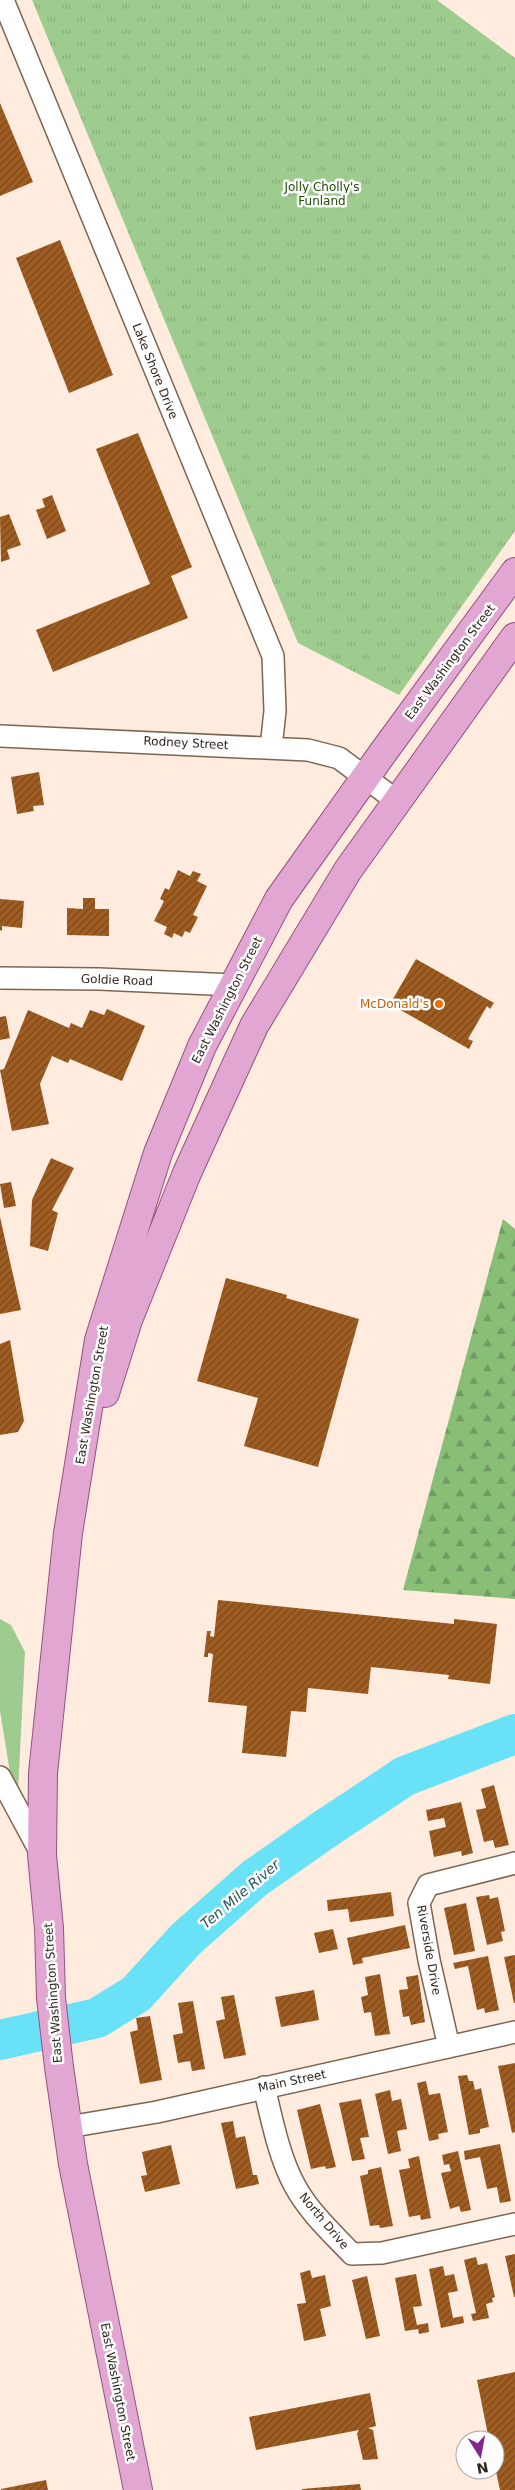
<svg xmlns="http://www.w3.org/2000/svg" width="515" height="2490" font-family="'DejaVu Sans',sans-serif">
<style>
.green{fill:#9ecc8e}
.forest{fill:url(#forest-firs)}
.park{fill:url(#park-tufts)}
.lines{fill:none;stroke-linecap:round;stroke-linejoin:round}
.river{stroke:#69e2f8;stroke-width:40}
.building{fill:url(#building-hatch)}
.street-casing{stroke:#7e6552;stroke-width:24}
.primary-casing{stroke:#97527f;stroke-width:30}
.street{stroke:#fff;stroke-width:21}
.primary{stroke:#e2a6d2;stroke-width:28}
.food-dot{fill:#e8710a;stroke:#fdfdfd;stroke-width:2}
.labels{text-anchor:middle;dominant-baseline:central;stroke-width:5;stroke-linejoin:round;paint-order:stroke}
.park-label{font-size:12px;fill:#1e4f03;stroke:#fdfdfd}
.street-label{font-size:12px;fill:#30251d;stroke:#fdfdfd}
.food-label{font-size:12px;fill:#c56008;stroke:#fdfdfd;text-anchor:end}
.water-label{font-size:14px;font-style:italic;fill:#245862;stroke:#fdfdfd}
</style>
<defs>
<pattern id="forest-firs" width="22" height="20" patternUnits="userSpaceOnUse" patternTransform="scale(1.25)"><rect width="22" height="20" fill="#89be77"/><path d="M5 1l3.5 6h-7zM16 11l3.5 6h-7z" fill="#709a61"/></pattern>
<pattern id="park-tufts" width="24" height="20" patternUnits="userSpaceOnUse" patternTransform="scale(1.25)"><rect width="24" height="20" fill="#9ecc8e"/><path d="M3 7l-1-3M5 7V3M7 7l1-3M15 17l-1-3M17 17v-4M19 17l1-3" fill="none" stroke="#88af7a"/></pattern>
<pattern id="building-hatch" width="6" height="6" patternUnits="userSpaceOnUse" patternTransform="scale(1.25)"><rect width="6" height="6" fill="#9f5d22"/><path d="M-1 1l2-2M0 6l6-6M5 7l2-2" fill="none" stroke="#7b481c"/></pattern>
</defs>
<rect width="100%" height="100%" fill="#ffecdf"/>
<path class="green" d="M0,1619L11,1625L25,1652L18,1792L13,1791L0,1711Z"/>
<path class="forest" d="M503,1219L515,1229V1599L403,1590Z"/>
<path class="park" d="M32,0H437L515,58V531L399,695L298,643Z"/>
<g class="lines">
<path class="river" d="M0,2040L97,2018L136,1994L186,1939L255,1878L328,1827L405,1776L515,1734"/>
</g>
<path class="building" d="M0,103L33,182L0,196Z
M60,240L113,375L69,393L16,258Z
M138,433L192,567L171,576L188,618L53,672L36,630L150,584L96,449Z
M52,495L66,531L47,539L36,510L45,507L42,499Z
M9,514L21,545L7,550L10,559L1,562L0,517Z
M39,772L44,805L33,806L34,811L17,814L11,777Z
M178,870L190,876L193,871L201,874L197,881L207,886L193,915L198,917L190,933L185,931L182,937L174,933L172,938L164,934L167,927L154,921L164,901L160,899L165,888L169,890Z
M83,898H95V909H109V936L67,935V908L83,909Z
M0,899L24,901L22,928L2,926V931L0,930Z
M416,959L494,1003L490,1009L487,1006L468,1039L473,1041L469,1049L390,1004Z
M107,1009L145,1026L122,1081L70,1059L68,1063L52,1056L40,1084L49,1124L12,1131L0,1070L4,1069L28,1010L69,1028L71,1023L82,1028L90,1010L104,1015Z
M6,1016L10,1038L0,1040V1017Z
M51,1158L74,1168L52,1210L58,1213L48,1251L30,1246L32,1200Z
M11,1182L16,1206L4,1208L0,1184Z
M0,1217L21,1310L0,1314Z
M226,1278L287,1295L286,1298L359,1319L318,1467L244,1446L258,1398L197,1381Z
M10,1340L24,1421L18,1432L0,1435V1344Z
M218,1600L454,1624V1619L497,1624L490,1684L448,1679L449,1675L371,1667L368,1694L308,1688L306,1712L291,1711L286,1757L242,1753L247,1706L208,1702L213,1654L208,1653V1657H204L207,1631H211L210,1636L214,1637Z
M494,1785L509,1845L495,1848L493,1840L484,1842L476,1810L486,1808L481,1789Z
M461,1802L473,1853L462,1856L461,1851L434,1857L429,1831L446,1827L444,1818L428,1821L426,1810Z
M391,1892L394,1916L350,1922L348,1909L328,1911L327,1900Z
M489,1895L490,1899L498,1897L505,1931L501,1932L503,1941L487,1945L476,1897Z
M466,1903L475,1951L454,1955L444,1908Z
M405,1925L410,1948L362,1958L363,1963L353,1965L347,1938Z
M333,1929L338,1949L319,1953L314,1933Z
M515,1955V2003H514L504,1957Z
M488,1956L499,2010L485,2013L484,2008L477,2010L468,1966L455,1969L453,1963Z
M380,1974L390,2034L375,2036L371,2012L364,2013L361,1997L368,1995L365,1977Z
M418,1975L425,2022L411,2025L409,2016L403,2017L399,1990L408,1989L406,1977Z
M314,1990L319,2020L281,2027L275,1997Z
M234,1995L246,2055L224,2059L216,2021L225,2019L221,1997Z
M193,2001L205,2069L192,2071L190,2061L178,2063L173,2035L183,2033L178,2003Z
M150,2016L162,2080L140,2084L130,2032L138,2030L136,2018Z
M515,2063V2132L512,2133L498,2066Z
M467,2075L469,2081H473L475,2090L481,2088L489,2127L480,2129V2133L469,2135L458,2076Z
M426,2081L429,2095L440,2093L448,2132L438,2134L439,2139L429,2141L417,2083Z
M390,2090L392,2101L401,2099L407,2129L397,2131L401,2151L388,2154L375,2094Z
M361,2099L369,2137L360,2138L365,2159L352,2161L339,2103Z
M320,2104L336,2167L326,2169L325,2166L311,2169L297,2110Z
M233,2121L236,2138L245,2136L253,2175H257L259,2184L236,2189L221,2123Z
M500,2144L511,2201L500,2203L497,2187L487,2189L480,2157L465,2160L464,2151Z
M171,2145L180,2184L145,2192L141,2176L147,2175L142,2152Z
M458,2151L471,2210L461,2212L459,2206L450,2209L441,2173L451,2171L449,2164L444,2165L442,2155Z
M419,2156L431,2218L421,2220L420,2215L409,2217L399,2170L410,2168L408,2159Z
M381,2167L393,2226L380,2228L379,2225L370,2226L360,2176L368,2174V2170Z
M515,2254V2297H514L505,2256Z
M476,2257L478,2265L487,2263L495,2297L492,2298L493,2302L486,2304L489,2318L473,2321L471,2314L476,2313L464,2260Z
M443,2266L445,2276L454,2274L458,2291L448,2293L453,2318L463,2316L464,2323L441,2328L429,2269Z
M310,2270L312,2278L325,2275L331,2306L320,2309L326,2336L304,2341L297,2304L306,2303L300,2273Z
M416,2274L422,2306L413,2307L417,2325L428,2323L429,2332L419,2334L418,2329L405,2331L395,2278Z
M367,2276L380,2336L366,2339L352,2280Z
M515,2372V2490H500L495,2467V2440H489L477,2380Z
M370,2393L376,2426L368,2428L373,2430L378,2459L363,2460L357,2434L359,2430L256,2450L249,2417Z
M46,2480L48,2490H1V2489Z
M360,2484L361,2490H302V2489Z"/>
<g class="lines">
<defs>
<path id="street" d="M3,0L273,656L275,711L271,748
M0,736L308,750L339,758L397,801
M0,978L99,979L234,985
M0,1777L42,1855
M449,2047L429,1960L419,1903L428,1885L515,1863
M264,2087C272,2120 279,2157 295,2186C309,2212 332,2233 352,2254L382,2253L515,2224
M68,2127L157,2112L515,2032"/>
<path id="primary" d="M105,1393L128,1320L187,1173L254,1026L348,870L515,637
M138,2490L73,2164L59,2067L51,1998L49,1928L42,1855L43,1773L68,1533L99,1340L158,1153L202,1046L279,899L382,754L515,572"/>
</defs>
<use href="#street" class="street-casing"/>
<use href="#primary" class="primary-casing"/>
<use href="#street" class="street"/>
<use href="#primary" class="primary"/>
</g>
<circle class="food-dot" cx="439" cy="1004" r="5"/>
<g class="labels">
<g class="park-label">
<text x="322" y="187">Jolly Cholly's<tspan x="322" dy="14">Funland</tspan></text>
</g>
<g class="street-label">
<text transform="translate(155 371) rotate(68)">Lake Shore Drive</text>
<text transform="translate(450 662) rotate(-53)">East Washington Street</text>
<text transform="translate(186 743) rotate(3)">Rodney Street</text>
<text transform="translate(117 980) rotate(2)">Goldie Road</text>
<text transform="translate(227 1000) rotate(-63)">East Washington Street</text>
<text transform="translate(92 1395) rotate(-80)">East Washington Street</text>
<text transform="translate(429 1950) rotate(80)">Riverside Drive</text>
<text transform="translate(53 1993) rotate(-94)">East Washington Street</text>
<text transform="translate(292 2081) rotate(-12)">Main Street</text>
<text transform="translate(324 2221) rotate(50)">North Drive</text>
<text transform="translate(118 2392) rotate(79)">East Washington Street</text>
</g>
<g class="food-label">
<text x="429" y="1004">McDonald's</text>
</g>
<g class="water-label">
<text transform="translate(240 1894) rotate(-40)">Ten Mile River</text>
</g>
</g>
<g transform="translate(480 2455) rotate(169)"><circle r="24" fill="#fdfdfd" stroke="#aba7a3"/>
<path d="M0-4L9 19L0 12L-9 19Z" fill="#832590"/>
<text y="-8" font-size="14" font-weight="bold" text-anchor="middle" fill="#30251d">N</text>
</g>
</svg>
